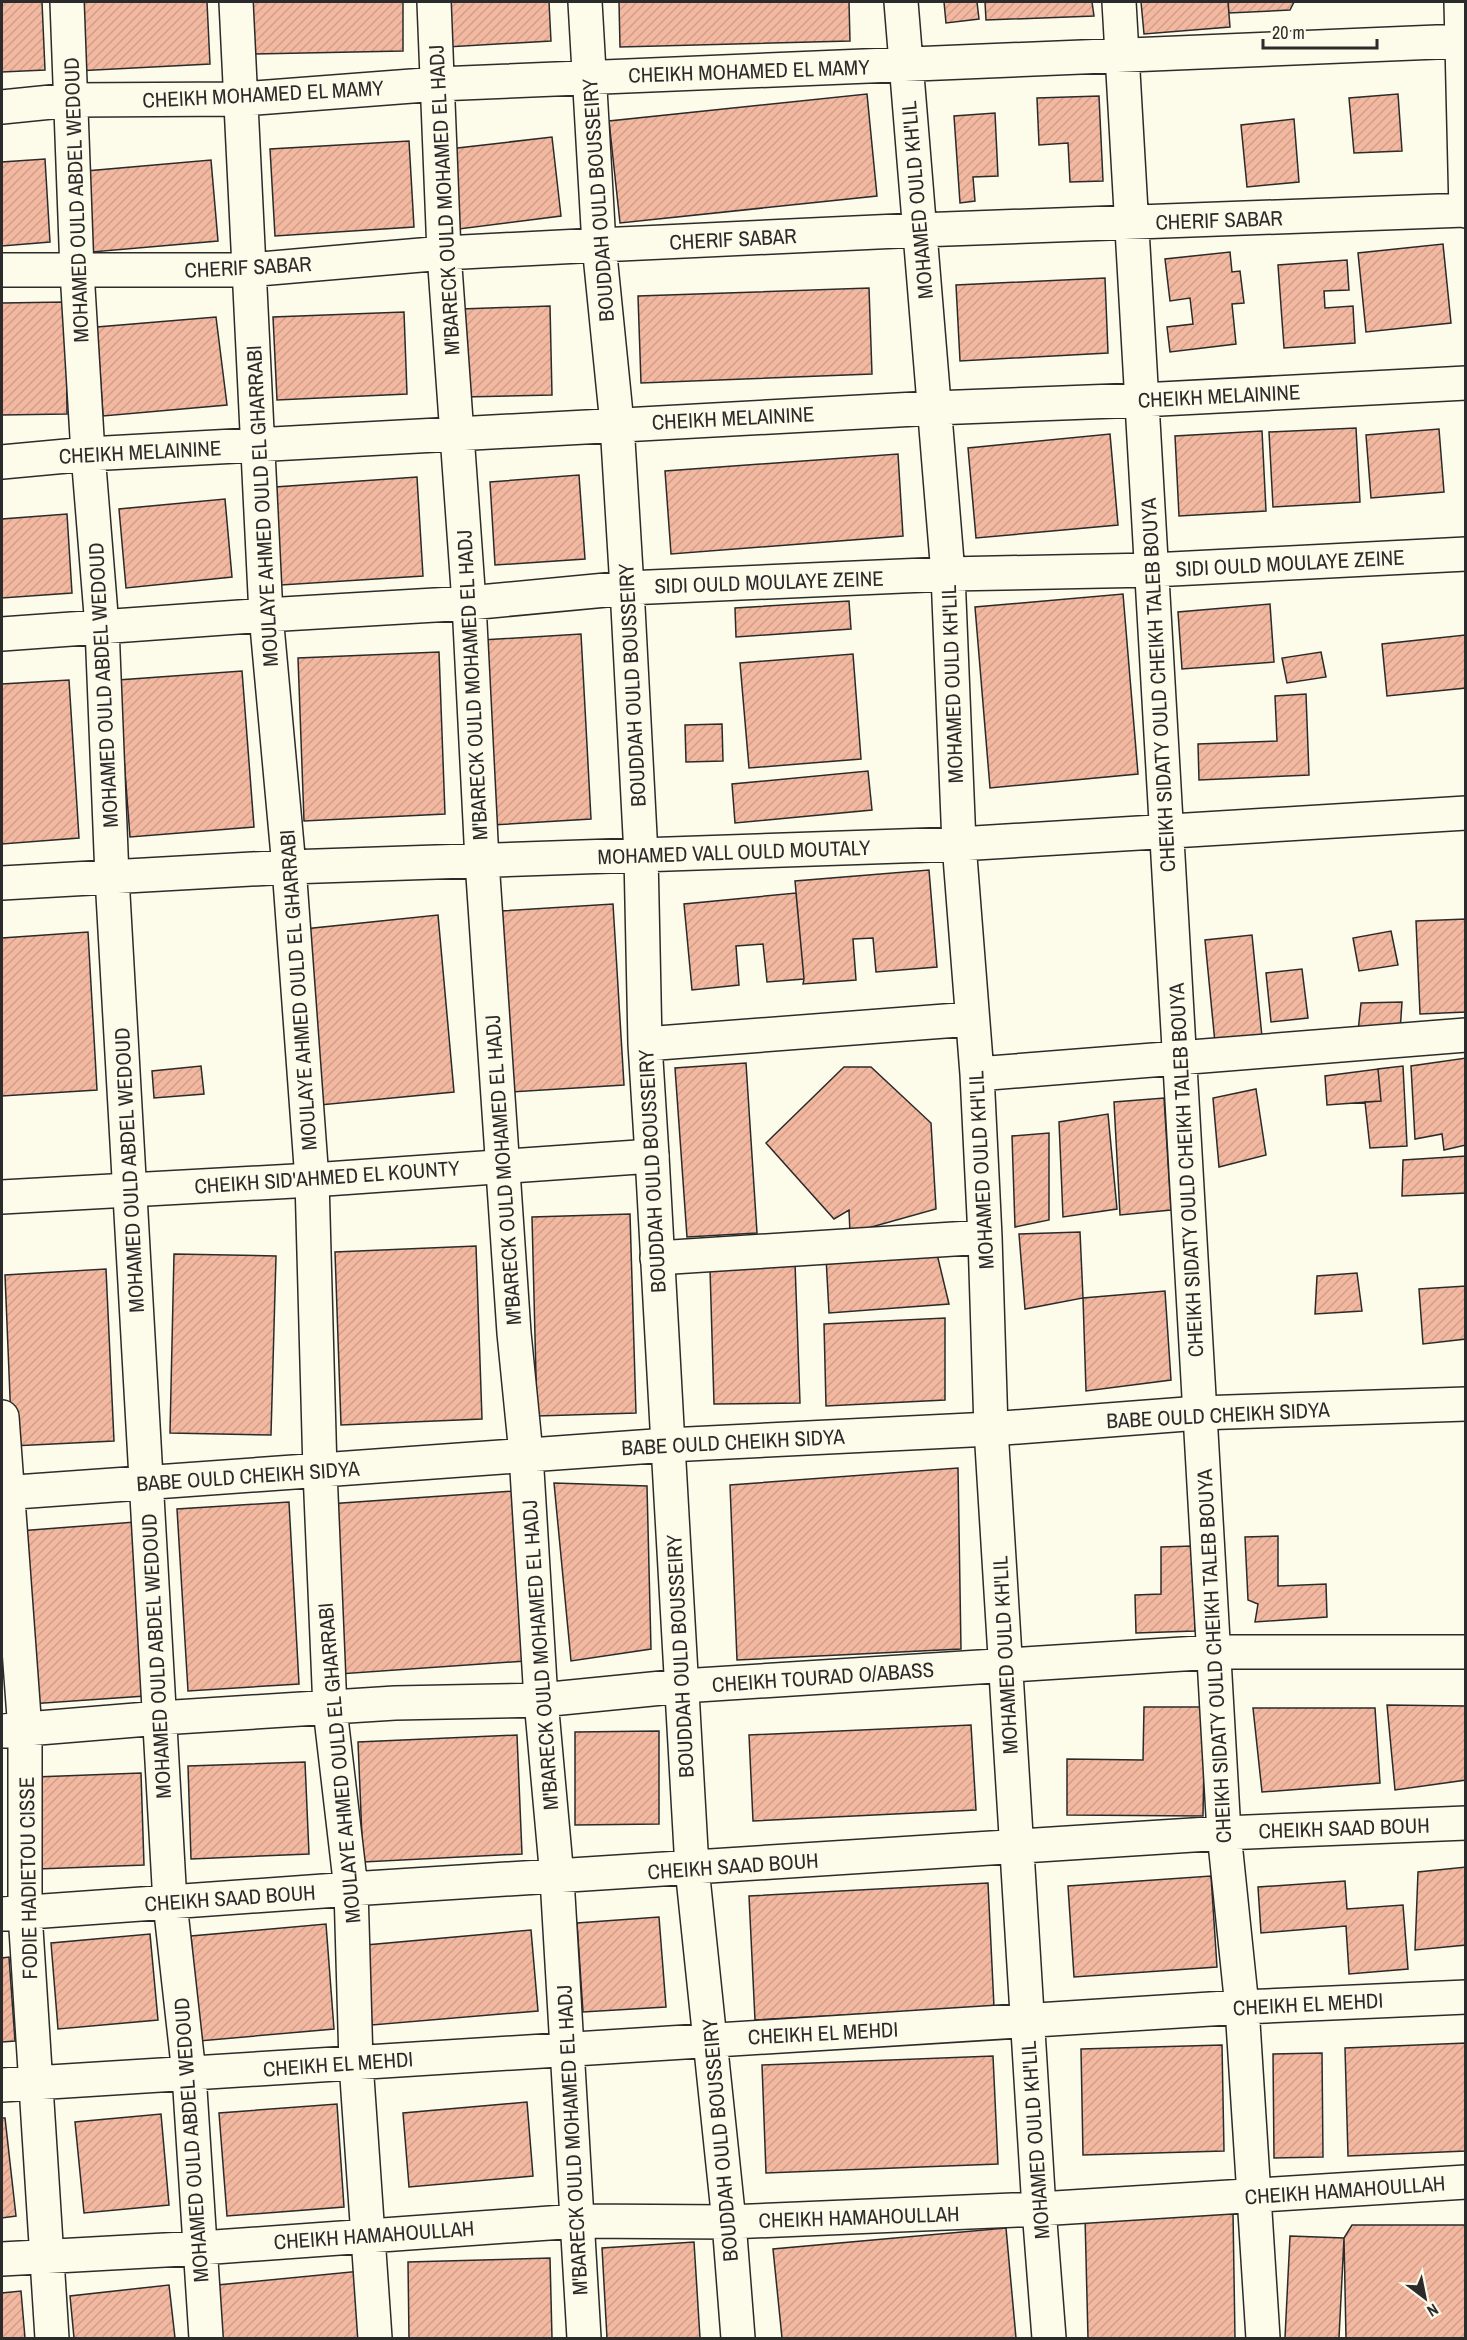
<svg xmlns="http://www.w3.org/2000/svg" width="1467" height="2340" font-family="'Archivo Narrow',sans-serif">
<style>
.building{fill:url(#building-hatch);stroke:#2b2b2b;stroke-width:1.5}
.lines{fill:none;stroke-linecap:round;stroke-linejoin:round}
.minor-casing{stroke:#2b2b2b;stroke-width:36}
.secondary-casing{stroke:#2b2b2b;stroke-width:36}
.minor{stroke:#fdfbea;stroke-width:33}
.secondary{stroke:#fdfbea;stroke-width:33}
.labels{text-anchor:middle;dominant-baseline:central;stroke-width:4.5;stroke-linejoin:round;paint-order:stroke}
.street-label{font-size:21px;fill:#2b2b2b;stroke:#fdfbea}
</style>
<defs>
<pattern id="building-hatch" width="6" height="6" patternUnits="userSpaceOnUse" patternTransform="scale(1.5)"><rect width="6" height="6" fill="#f2b8a0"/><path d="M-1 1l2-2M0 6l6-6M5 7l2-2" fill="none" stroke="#d09e8a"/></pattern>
</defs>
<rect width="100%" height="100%" fill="#fdfbea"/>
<path class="building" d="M2,2H42L45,70L2,72Z
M72,2H207L210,64L76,71Z
M248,2H403V51L249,54Z
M445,2H549L551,41L447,47Z
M619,2H849L850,41L620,47Z
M944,2H977L979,19L946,23Z
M985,2H1092L1094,16L986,20Z
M1141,2H1228L1230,27L1144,34Z
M1228,2H1294L1290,10L1229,13Z
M867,94L877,196L620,223L609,121Z
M1398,94L1402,151L1354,153L1349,98Z
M1099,96L1103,181L1070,182L1068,143L1039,145L1037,98Z
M995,113L998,176L973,177L975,201L960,203L954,116Z
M1294,119L1299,182L1247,187L1241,125Z
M552,137L561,216L459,229L449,149Z
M409,141L414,227L275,236L270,149Z
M45,159L50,242L2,246V162Z
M211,160L218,241L92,252L86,171Z
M1443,244L1451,323L1366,332L1358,253Z
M1230,252L1232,272L1240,271L1244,303L1232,304L1236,344L1170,352L1167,327L1193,324L1190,298L1170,301L1165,259Z
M1347,260L1349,290L1324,291L1325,308L1353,306L1355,343L1284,348L1278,265Z
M1105,278L1108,353L960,361L956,285Z
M869,288L872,374L641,383L638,296Z
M66,302L67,414L2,415V303Z
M550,306L552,395L463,397L461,309Z
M404,312L407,394L277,400L273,317Z
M216,317L227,405L103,416L97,327Z
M1356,428L1360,502L1273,507L1269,432Z
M1439,429L1444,492L1371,498L1366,435Z
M1262,431L1266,511L1179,516L1175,436Z
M1110,434L1118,525L976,538L968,448Z
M898,454L903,536L671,554L665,471Z
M579,475L585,559L495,565L490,482Z
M417,477L423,576L281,585L275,487Z
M225,499L232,577L126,588L119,509Z
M67,514L72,593L2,598V519Z
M1123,594L1138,774L990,788L975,607Z
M849,601L851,629L736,637L735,608Z
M1270,604L1274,662L1182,669L1178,612Z
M581,634L591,819L492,825L482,640Z
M1465,635L1466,688L1387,696L1382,644Z
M439,652L445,814L304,821L298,658Z
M1321,652L1326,677L1287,683L1282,658Z
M853,654L861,759L749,768L740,663Z
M242,671L254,827L130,837L118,680Z
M69,680L79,838L2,844V684Z
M1306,694L1309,775L1199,780L1198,744L1277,741L1275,696Z
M722,724L723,761L686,762L685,725Z
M868,771L872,810L735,823L732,784Z
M929,870L937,967L876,972L873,938L853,939L856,980L803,984L804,979L795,881Z
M796,893L804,979L767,982L763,944L736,946L739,985L692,990L684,904Z
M613,904L624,1085L511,1092L500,911Z
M438,915L454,1092L320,1105L304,929Z
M1466,919V1012L1420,1014L1416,921Z
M1391,931L1398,965L1359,971L1353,938Z
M88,932L97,1090L2,1096V938Z
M1252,935L1262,1037L1215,1043L1205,940Z
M1302,969L1308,1018L1271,1022L1266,973Z
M1402,1002L1400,1032H1358L1361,1003Z
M1466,1058V1145L1444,1150L1442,1134L1415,1139L1411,1066Z
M746,1063L757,1233L687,1237L675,1068Z
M201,1066L204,1094L154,1098L152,1071Z
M1403,1066L1407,1146L1370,1148L1365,1102L1381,1101L1378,1069Z
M844,1067H871L931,1123L936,1209L850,1233L849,1210L834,1219L766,1143Z
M1378,1069L1381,1101L1327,1105L1325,1076Z
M1256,1089L1266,1155L1219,1167L1213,1098Z
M1164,1098L1171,1210L1120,1215L1114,1102Z
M1108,1114L1117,1209L1063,1217L1059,1122Z
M1049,1133V1220L1015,1227L1012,1136Z
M1466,1156V1193L1402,1196L1403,1160Z
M630,1214L636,1413L537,1416L532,1217Z
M1080,1232L1083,1298L1025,1309L1019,1234Z
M476,1246L482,1419L341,1425L335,1252Z
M174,1254L276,1256L271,1435L170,1433Z
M937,1254L949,1304L829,1313L826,1257Z
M795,1263L800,1403L714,1404L710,1269Z
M106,1269L114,1441L12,1446L5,1275Z
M1357,1273L1362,1311L1315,1314L1317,1276Z
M1466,1286V1339L1423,1344L1419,1289Z
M1165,1291L1171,1380L1086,1391L1083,1298Z
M945,1318V1400L826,1406L824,1324Z
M958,1468L961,1649L737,1660L730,1485Z
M554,1483L647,1486L651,1649L571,1661Z
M515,1491L526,1661L339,1674L328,1504Z
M289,1502L299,1684L188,1691L177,1509Z
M135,1522L145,1696L30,1704L19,1531Z
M1278,1536V1586L1326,1584L1327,1617L1255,1622L1258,1604L1248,1600L1245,1537Z
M1193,1546L1195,1631L1136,1633L1135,1595L1161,1594V1547Z
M1387,1705L1466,1706V1780L1395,1790Z
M1144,1707H1205L1203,1816L1067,1815V1759L1143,1760Z
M1253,1708H1375L1380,1783L1262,1792Z
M971,1725L976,1810L753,1821L749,1735Z
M659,1731V1824L575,1825V1732Z
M517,1735L522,1854L363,1862L358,1742Z
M305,1762L309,1854L191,1859L188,1766Z
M141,1773L144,1865L38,1869L35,1777Z
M1466,1867V1945L1415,1950L1418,1872Z
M1211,1876L1217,1967L1074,1977L1068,1886Z
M1345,1881L1347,1909L1403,1905L1408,1969L1349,1974L1346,1926L1261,1933L1258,1887Z
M988,1883L994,2007L755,2020L749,1896Z
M659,1917L666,2007L583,2012L577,1923Z
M326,1924L334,2029L199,2041L191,1936Z
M531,1930L538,2011L372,2025L366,1945Z
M150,1934L158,2020L58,2029L51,1943Z
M9,1957L15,2041L2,2042V1958Z
M1466,2043V2151L1348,2156L1345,2048Z
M1222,2045L1224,2151L1083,2155L1081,2049Z
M1322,2053L1323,2157L1274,2158L1273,2054Z
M993,2056L998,2164L766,2173L762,2065Z
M527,2102L533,2176L409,2187L403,2113Z
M337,2104L344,2207L227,2216L219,2113Z
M161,2114L169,2205L84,2213L75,2122Z
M2,2118H5L16,2216L2,2218Z
M1233,2212L1235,2338H1088L1085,2217Z
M1352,2225H1466V2338H1346L1344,2238Z
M1006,2228L1016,2338H782L773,2249Z
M1290,2236L1344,2238L1339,2338H1285Z
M694,2242L700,2338H607L602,2248Z
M550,2258L552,2338H409L408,2262Z
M361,2271L367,2338H212L207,2286Z
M169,2285L175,2338H74L70,2296Z
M21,2291L25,2338H2V2293Z"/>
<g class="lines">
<defs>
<path id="minor" d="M67,2L77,271L88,454L102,627L112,877L170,1903L189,2074L206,2338
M236,2L266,615L289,867L312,1180L320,1471L330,1709L351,1889L356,2063L375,2338
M434,2L444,253L469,603L482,861L514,1333L526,1454L541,1700L557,1878L584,2338
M585,2L599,245L617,424L627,588L641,855L645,1044L652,1156
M901,2L948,574L959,844L977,1074L985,1237L991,1429L1039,2209L1049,2338
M1119,2L1224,1833L1242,2007L1263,2338
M1461,2L1466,211
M2,107L71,100L242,99L438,84L1461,41
M2,270H248L444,253L599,245L919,230L1465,210
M2,462L88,454L934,408L1141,400L1466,383
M2,634L266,615L469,603L627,588L948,574L1152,570L1466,554
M2,883L289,867L959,844L1466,813
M645,1044L971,1019
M977,1074L1466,1035
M657,1258L985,1237
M2,1417L25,1731V1913L52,2338
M2,1493L668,1445L692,1868L729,2222L738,2338
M2,1731L160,1718L395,1703L541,1700L682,1686L1214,1652H1466
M2,1914L351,1889L1224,1833L1466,1823
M2,2085L1242,2007L1466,1997
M2,2259L201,2248L577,2221L729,2222L1039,2209L1466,2182"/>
<path id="secondary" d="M2,1197L312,1180L652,1156L668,1445L991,1429L1199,1413L1466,1404"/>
</defs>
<use href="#minor" class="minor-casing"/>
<use href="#secondary" class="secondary-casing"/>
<use href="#minor" class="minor"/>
<use href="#secondary" class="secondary"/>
</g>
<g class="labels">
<g class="street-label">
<text transform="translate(749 71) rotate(-2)">CHEIKH MOHAMED EL MAMY</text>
<text transform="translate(263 94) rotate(-3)">CHEIKH MOHAMED EL MAMY</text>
<text transform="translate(76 200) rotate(-92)">MOHAMED OULD ABDEL WEDOUD</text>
<text transform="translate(444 200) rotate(-93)">M'BARECK OULD MOHAMED EL HADJ</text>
<text transform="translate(598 200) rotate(-94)">BOUDDAH OULD BOUSSEIRY</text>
<text transform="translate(917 200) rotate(-95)">MOHAMED OULD KH'LIL</text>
<text transform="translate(1219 220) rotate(-2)">CHERIF SABAR</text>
<text transform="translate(733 239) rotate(-3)">CHERIF SABAR</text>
<text transform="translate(248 267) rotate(-3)">CHERIF SABAR</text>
<text transform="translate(1219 396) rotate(-3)">CHEIKH MELAININE</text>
<text transform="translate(733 418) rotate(-3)">CHEIKH MELAININE</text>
<text transform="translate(140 452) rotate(-3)">CHEIKH MELAININE</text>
<text transform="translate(262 506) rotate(-93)">MOULAYE AHMED OULD EL GHARRABI</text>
<text transform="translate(1290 563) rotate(-3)">SIDI OULD MOULAYE ZEINE</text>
<text transform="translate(769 582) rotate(-2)">SIDI OULD MOULAYE ZEINE</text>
<text transform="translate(952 684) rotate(-92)">MOHAMED OULD KH'LIL</text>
<text transform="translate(103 685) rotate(-93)">MOHAMED OULD ABDEL WEDOUD</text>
<text transform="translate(472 685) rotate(-93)">M'BARECK OULD MOHAMED EL HADJ</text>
<text transform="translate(632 685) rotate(-93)">BOUDDAH OULD BOUSSEIRY</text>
<text transform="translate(1158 685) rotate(-93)">CHEIKH SIDATY OULD CHEIKH TALEB BOUYA</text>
<text transform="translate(734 852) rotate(-2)">MOHAMED VALL OULD MOUTALY</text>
<text transform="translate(298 990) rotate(-94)">MOULAYE AHMED OULD EL GHARRABI</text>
<text transform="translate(129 1170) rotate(-93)">MOHAMED OULD ABDEL WEDOUD</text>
<text transform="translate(503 1170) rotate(-94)">M'BARECK OULD MOHAMED EL HADJ</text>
<text transform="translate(981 1170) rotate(-93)">MOHAMED OULD KH'LIL</text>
<text transform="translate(1186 1170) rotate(-93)">CHEIKH SIDATY OULD CHEIKH TALEB BOUYA</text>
<text transform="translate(652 1171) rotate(-93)">BOUDDAH OULD BOUSSEIRY</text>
<text transform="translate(327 1177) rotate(-4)">CHEIKH SID'AHMED EL KOUNTY</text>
<text transform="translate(1218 1415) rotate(-3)">BABE OULD CHEIKH SIDYA</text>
<text transform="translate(733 1442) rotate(-3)">BABE OULD CHEIKH SIDYA</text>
<text transform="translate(248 1476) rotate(-4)">BABE OULD CHEIKH SIDYA</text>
<text transform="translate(540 1655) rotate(-94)">M'BARECK OULD MOHAMED EL HADJ</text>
<text transform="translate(1005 1655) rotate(-93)">MOHAMED OULD KH'LIL</text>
<text transform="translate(156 1656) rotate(-93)">MOHAMED OULD ABDEL WEDOUD</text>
<text transform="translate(680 1656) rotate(-93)">BOUDDAH OULD BOUSSEIRY</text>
<text transform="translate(1214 1656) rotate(-93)">CHEIKH SIDATY OULD CHEIKH TALEB BOUYA</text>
<text transform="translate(823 1677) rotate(-4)">CHEIKH TOURAD O/ABASS</text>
<text transform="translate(339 1763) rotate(-95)">MOULAYE AHMED OULD EL GHARRABI</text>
<text transform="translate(1344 1828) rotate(-2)">CHEIKH SAAD BOUH</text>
<text transform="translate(733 1866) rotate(-4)">CHEIKH SAAD BOUH</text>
<text transform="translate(28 1878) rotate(-91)">FODIE HADIETOU CISSE</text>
<text transform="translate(230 1898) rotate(-4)">CHEIKH SAAD BOUH</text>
<text transform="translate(1308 2004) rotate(-3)">CHEIKH EL MEHDI</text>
<text transform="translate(823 2033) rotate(-3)">CHEIKH EL MEHDI</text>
<text transform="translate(338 2064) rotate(-4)">CHEIKH EL MEHDI</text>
<text transform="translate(191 2140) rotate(-94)">MOHAMED OULD ABDEL WEDOUD</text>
<text transform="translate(572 2140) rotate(-93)">M'BARECK OULD MOHAMED EL HADJ</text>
<text transform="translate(720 2140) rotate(-95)">BOUDDAH OULD BOUSSEIRY</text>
<text transform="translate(1035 2140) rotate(-94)">MOHAMED OULD KH'LIL</text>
<text transform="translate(1345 2190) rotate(-4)">CHEIKH HAMAHOULLAH</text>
<text transform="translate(859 2217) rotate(-2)">CHEIKH HAMAHOULLAH</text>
<text transform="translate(374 2235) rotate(-4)">CHEIKH HAMAHOULLAH</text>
</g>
</g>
<rect width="1467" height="2340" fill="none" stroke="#2b2b2b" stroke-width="6"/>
<g transform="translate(1425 2298) rotate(148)" stroke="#fdfbea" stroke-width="4.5" paint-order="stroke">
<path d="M0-4.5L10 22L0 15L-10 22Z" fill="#2b2b2b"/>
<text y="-9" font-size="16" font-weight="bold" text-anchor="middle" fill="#2b2b2b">N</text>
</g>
<path d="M1263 39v9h114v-9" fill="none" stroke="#2b2b2b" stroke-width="3"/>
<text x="1272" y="39" font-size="18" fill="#2b2b2b" stroke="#fdfbea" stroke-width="4.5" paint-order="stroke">20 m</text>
</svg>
